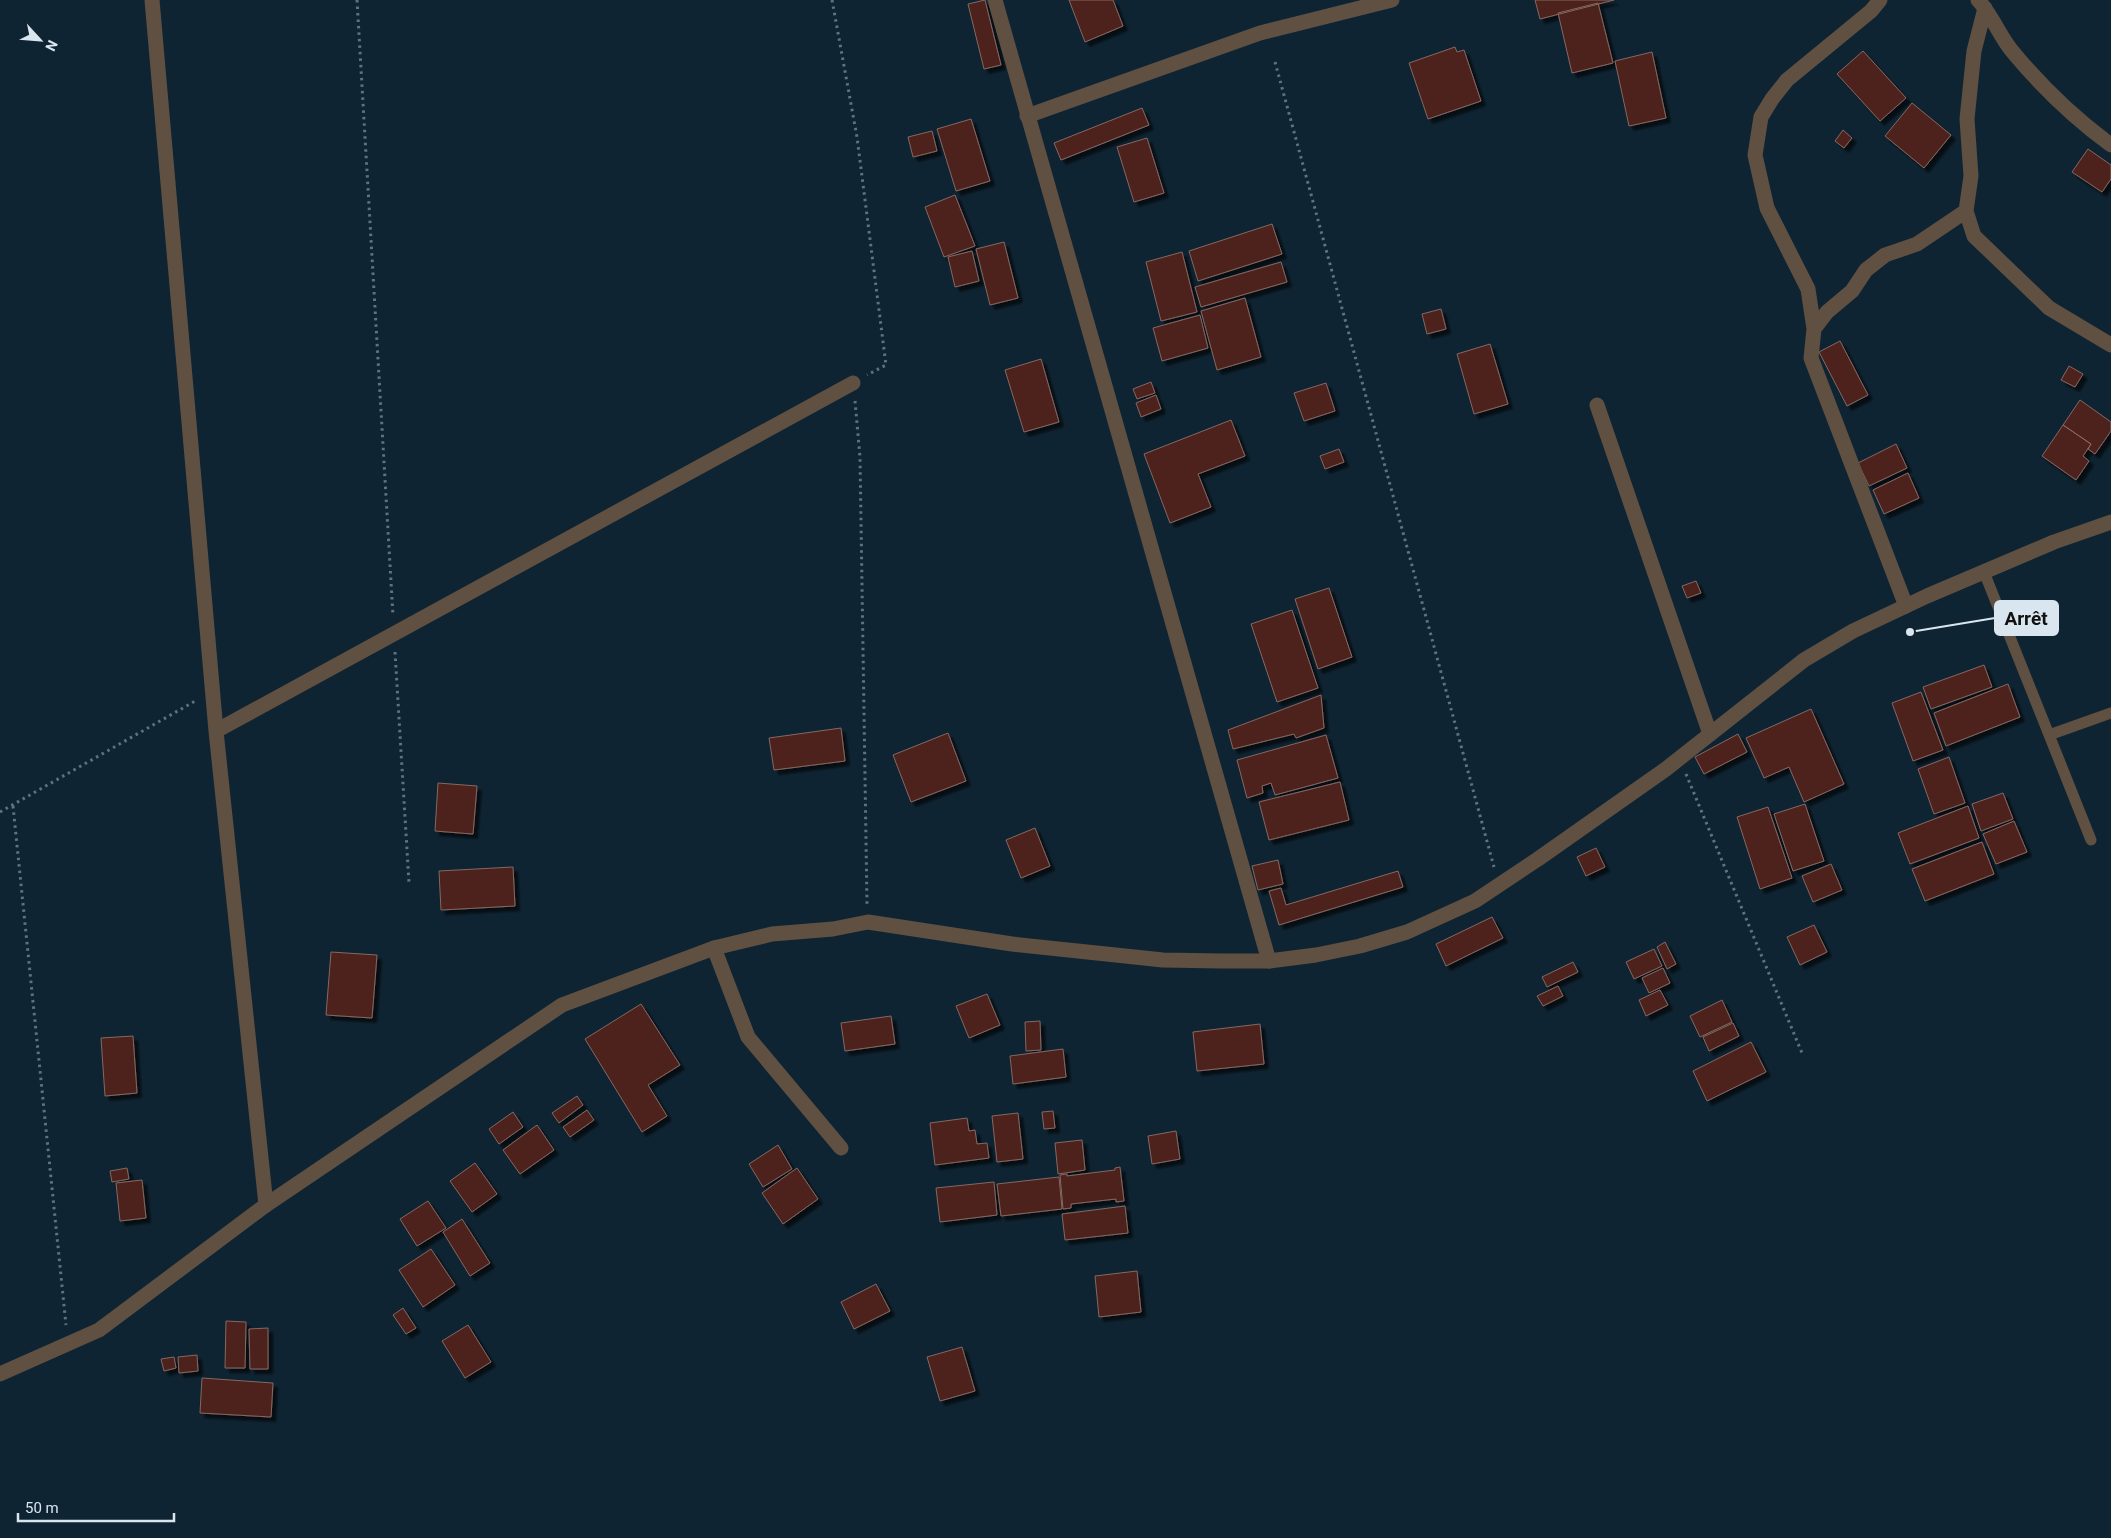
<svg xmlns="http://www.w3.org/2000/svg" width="2111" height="1538" font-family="Roboto,sans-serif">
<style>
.building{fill:#4d211b;stroke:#856863;filter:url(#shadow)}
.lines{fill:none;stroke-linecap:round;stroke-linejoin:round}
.path{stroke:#60727f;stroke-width:3;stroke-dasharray:2.5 4;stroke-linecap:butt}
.service{stroke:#605042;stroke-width:11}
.minor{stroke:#605042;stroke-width:15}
.tertiary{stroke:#605042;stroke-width:15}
.leader{fill:none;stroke:#d9e6f0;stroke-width:2}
.callout-dot{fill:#d9e6f0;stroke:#0f2432;stroke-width:2}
.callout{fill:#d9e6f0;stroke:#d9e6f0;stroke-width:2}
.callout-label{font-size:19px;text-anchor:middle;font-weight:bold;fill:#111}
</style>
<defs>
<filter id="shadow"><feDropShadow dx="4.5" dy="4.5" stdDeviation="1" flood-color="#0009"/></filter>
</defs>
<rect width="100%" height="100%" fill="#0f2432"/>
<path class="building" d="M985,0L1001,65L984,69L968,4Z
M1069,0H1113L1123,26L1085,42Z
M1535,0H1614L1540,19Z
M1598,3L1613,63L1572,73L1558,13Z
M1455,47L1457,52L1464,50L1481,101L1428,119L1409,63Z
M1863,51L1906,98L1880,121L1837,74Z
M1652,52L1666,118L1629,126L1615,61Z
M1912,103L1951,135L1924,168L1885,136Z
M1142,108L1149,125L1061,160L1054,143Z
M971,119L990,181L956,191L937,129Z
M1843,130L1852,138L1844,148L1835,141Z
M932,131L937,151L913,157L908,137Z
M1147,138L1164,193L1134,202L1117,147Z
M2088,149L2111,165V179L2102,192L2072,172Z
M955,195L975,246L944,257L925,207Z
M1272,224L1282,254L1198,281L1189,251Z
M1004,242L1018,298L990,305L976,249Z
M972,251L979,281L955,287L948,257Z
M1182,252L1197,312L1161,321L1146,262Z
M1281,262L1287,282L1201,307L1195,287Z
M1245,298L1261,357L1217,370L1201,311Z
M1441,309L1446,329L1427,334L1422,314Z
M1200,315L1208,348L1162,361L1153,328Z
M1840,341L1868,395L1847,406L1819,352Z
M1490,344L1508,404L1474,414L1457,354Z
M1041,359L1059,422L1024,432L1005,370Z
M2069,366L2083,374L2075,387L2061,380Z
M1151,382L1155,393L1137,399L1133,389Z
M1326,383L1335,411L1304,421L1294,393Z
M1156,395L1161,409L1141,417L1136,403Z
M2080,400L2111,422V431L2095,454L2088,449L2091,444L2063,425Z
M1231,420L1245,456L1198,474L1211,507L1170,523L1144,454Z
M2063,425L2091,444L2083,456L2089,461L2076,480L2042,456Z
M1896,444L1907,468L1869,486L1858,463Z
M1339,449L1344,462L1325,469L1320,456Z
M1908,473L1919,498L1884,514L1873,490Z
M1696,581L1701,593L1687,598L1682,586Z
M1329,588L1352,657L1318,669L1295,599Z
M1292,610L1318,688L1277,702L1251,624Z
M1984,665L1992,687L1931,709L1923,687Z
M2008,684L2020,717L1946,746L1934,713Z
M1921,692L1943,750L1913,761L1892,703Z
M1321,695L1324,728L1296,738L1294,734L1233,749L1228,730Z
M1811,709L1844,784L1804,802L1789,767L1764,778L1746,738Z
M841,728L845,761L774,770L769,738Z
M948,733L966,781L911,802L893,755Z
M1738,734L1747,752L1704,774L1695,757Z
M1326,735L1338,778L1275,795L1271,783L1262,786L1263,793L1247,798L1237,760Z
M1949,757L1965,803L1934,814L1918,769Z
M1340,782L1349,820L1269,840L1259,802Z
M438,783L477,786L473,834L435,831Z
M2003,793L2013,819L1981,831L1972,804Z
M1805,804L1824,861L1793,871L1774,814Z
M1968,806L1979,838L1910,864L1898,833Z
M1768,807L1792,878L1760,889L1737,817Z
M2014,821L2027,852L1996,864L1983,834Z
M1035,828L1050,866L1021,878L1006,840Z
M1982,842L1994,874L1925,901L1912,869Z
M1596,848L1605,867L1586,876L1577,857Z
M1278,860L1283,884L1258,890L1252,866Z
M1831,864L1842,890L1813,902L1802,876Z
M513,867L515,906L441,910L439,871Z
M1398,871L1403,887L1279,925L1269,891L1281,888L1286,905Z
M1492,917L1503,938L1446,966L1436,944Z
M1814,925L1827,952L1800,965L1787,937Z
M1665,942L1676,964L1667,969L1657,947Z
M1654,949L1662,966L1634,979L1626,962Z
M331,952L377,955L372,1018L326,1015Z
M1573,962L1578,972L1547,987L1542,977Z
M1663,968L1670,983L1649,993L1642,978Z
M1558,986L1563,996L1543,1006L1537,996Z
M1660,990L1668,1005L1646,1016L1639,1000Z
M987,994L1000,1025L969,1038L956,1006Z
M1722,1000L1732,1022L1700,1037L1690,1016Z
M641,1004L680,1065L648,1085L667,1116L642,1132L585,1039Z
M891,1016L895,1044L845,1051L841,1023Z
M1040,1021L1041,1050L1026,1051L1025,1022Z
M1733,1023L1739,1036L1709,1051L1703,1037Z
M1260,1024L1264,1064L1197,1071L1193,1032Z
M133,1036L137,1093L105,1096L101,1038Z
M1751,1042L1766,1072L1707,1101L1693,1071Z
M1063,1049L1066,1077L1013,1084L1010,1056Z
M577,1096L583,1105L559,1123L552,1113Z
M587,1110L594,1120L570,1137L563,1127Z
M1053,1111L1055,1128L1044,1129L1042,1112Z
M513,1112L523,1127L499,1144L489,1129Z
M1018,1113L1023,1159L997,1162L992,1116Z
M967,1118L969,1131L975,1130L977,1144L987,1143L989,1158L935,1165L930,1123Z
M537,1125L554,1150L520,1174L503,1150Z
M1176,1131L1180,1159L1152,1164L1148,1136Z
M1082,1140L1085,1170L1058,1174L1055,1143Z
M778,1145L792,1169L763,1187L749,1164Z
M475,1163L497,1194L472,1212L450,1181Z
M1120,1167L1124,1201L1116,1202V1199L1071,1204V1208L1063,1209L1060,1175L1067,1174V1176L1115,1170V1168Z
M127,1168L129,1179L112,1182L110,1171Z
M797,1168L818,1199L783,1224L762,1193Z
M1059,1177L1062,1209L1001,1216L997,1184Z
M142,1180L146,1218L120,1221L116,1183Z
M994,1182L997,1215L940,1222L936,1188Z
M428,1201L446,1228L417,1246L400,1219Z
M1125,1206L1128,1233L1065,1240L1062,1214Z
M462,1219L490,1263L470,1276L443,1232Z
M431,1249L455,1285L423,1307L399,1270Z
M1137,1271L1141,1312L1099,1317L1095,1276Z
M876,1284L890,1311L854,1329L841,1302Z
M403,1308L416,1328L406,1334L393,1315Z
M226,1321L246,1322L245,1368H225Z
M468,1325L491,1362L465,1378L442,1341Z
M268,1328V1369H250L249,1329Z
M962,1347L975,1391L940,1401L927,1357Z
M197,1355L198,1371L179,1373L178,1357Z
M174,1357L176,1368L164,1371L161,1359Z
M202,1378L273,1383L271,1417L200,1413Z"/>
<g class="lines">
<path class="path" d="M357,0L393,616
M832,0L857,137L886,365L867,375
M1275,62L1494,867
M855,401L860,457L867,904
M395,652L409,883
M1686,774L1802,1053
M13,806L66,1325
M0,812L197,700"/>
<path class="service" d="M1984,572L2091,840
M2049,735L2111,713"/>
<path class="minor" d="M152,0L216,731L266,1205
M995,0L1269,961
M1880,0L1871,11L1787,80L1772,99L1761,117L1755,155L1767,208L1808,289L1814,329L1811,358L1906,606
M1978,0C1992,15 1999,35 2012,51C2041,86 2074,118 2111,145
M1985,8L1974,51L1967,119L1971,176L1966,211L1974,236L2049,308L2111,345
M1027,116L1260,33L1392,0
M1814,329L1827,312L1852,291L1866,270L1885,255L1917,244L1966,211
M1597,405L1710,734
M216,731L853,383
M714,948L748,1037L841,1148"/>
<path class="tertiary" d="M0,1374L99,1330L266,1205L562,1005L714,948L772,934L833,929L868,922L1012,944L1163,960L1221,961H1269L1316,955L1360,946L1407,932L1475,901L1538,859L1666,769L1804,660L1853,631L1927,596L2054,542L2111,522"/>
</g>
<path class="leader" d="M1910 632L1995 618"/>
<circle class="callout-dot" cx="1910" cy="632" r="5"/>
<rect class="callout" x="1995" y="601" width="63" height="34" rx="5"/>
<g class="callout-label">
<text x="2026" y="625">Arrêt</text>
</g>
<g transform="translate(40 40) rotate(116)" stroke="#0f2432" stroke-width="4" paint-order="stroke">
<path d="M0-4L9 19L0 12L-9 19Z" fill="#d9e6f0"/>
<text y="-8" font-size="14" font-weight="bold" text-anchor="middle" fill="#d9e6f0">N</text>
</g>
<path d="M18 1513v8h156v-8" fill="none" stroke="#d9e6f0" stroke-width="2.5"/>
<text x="25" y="1513" font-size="15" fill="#d9e6f0" stroke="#0f2432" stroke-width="4" paint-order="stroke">50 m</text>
</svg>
